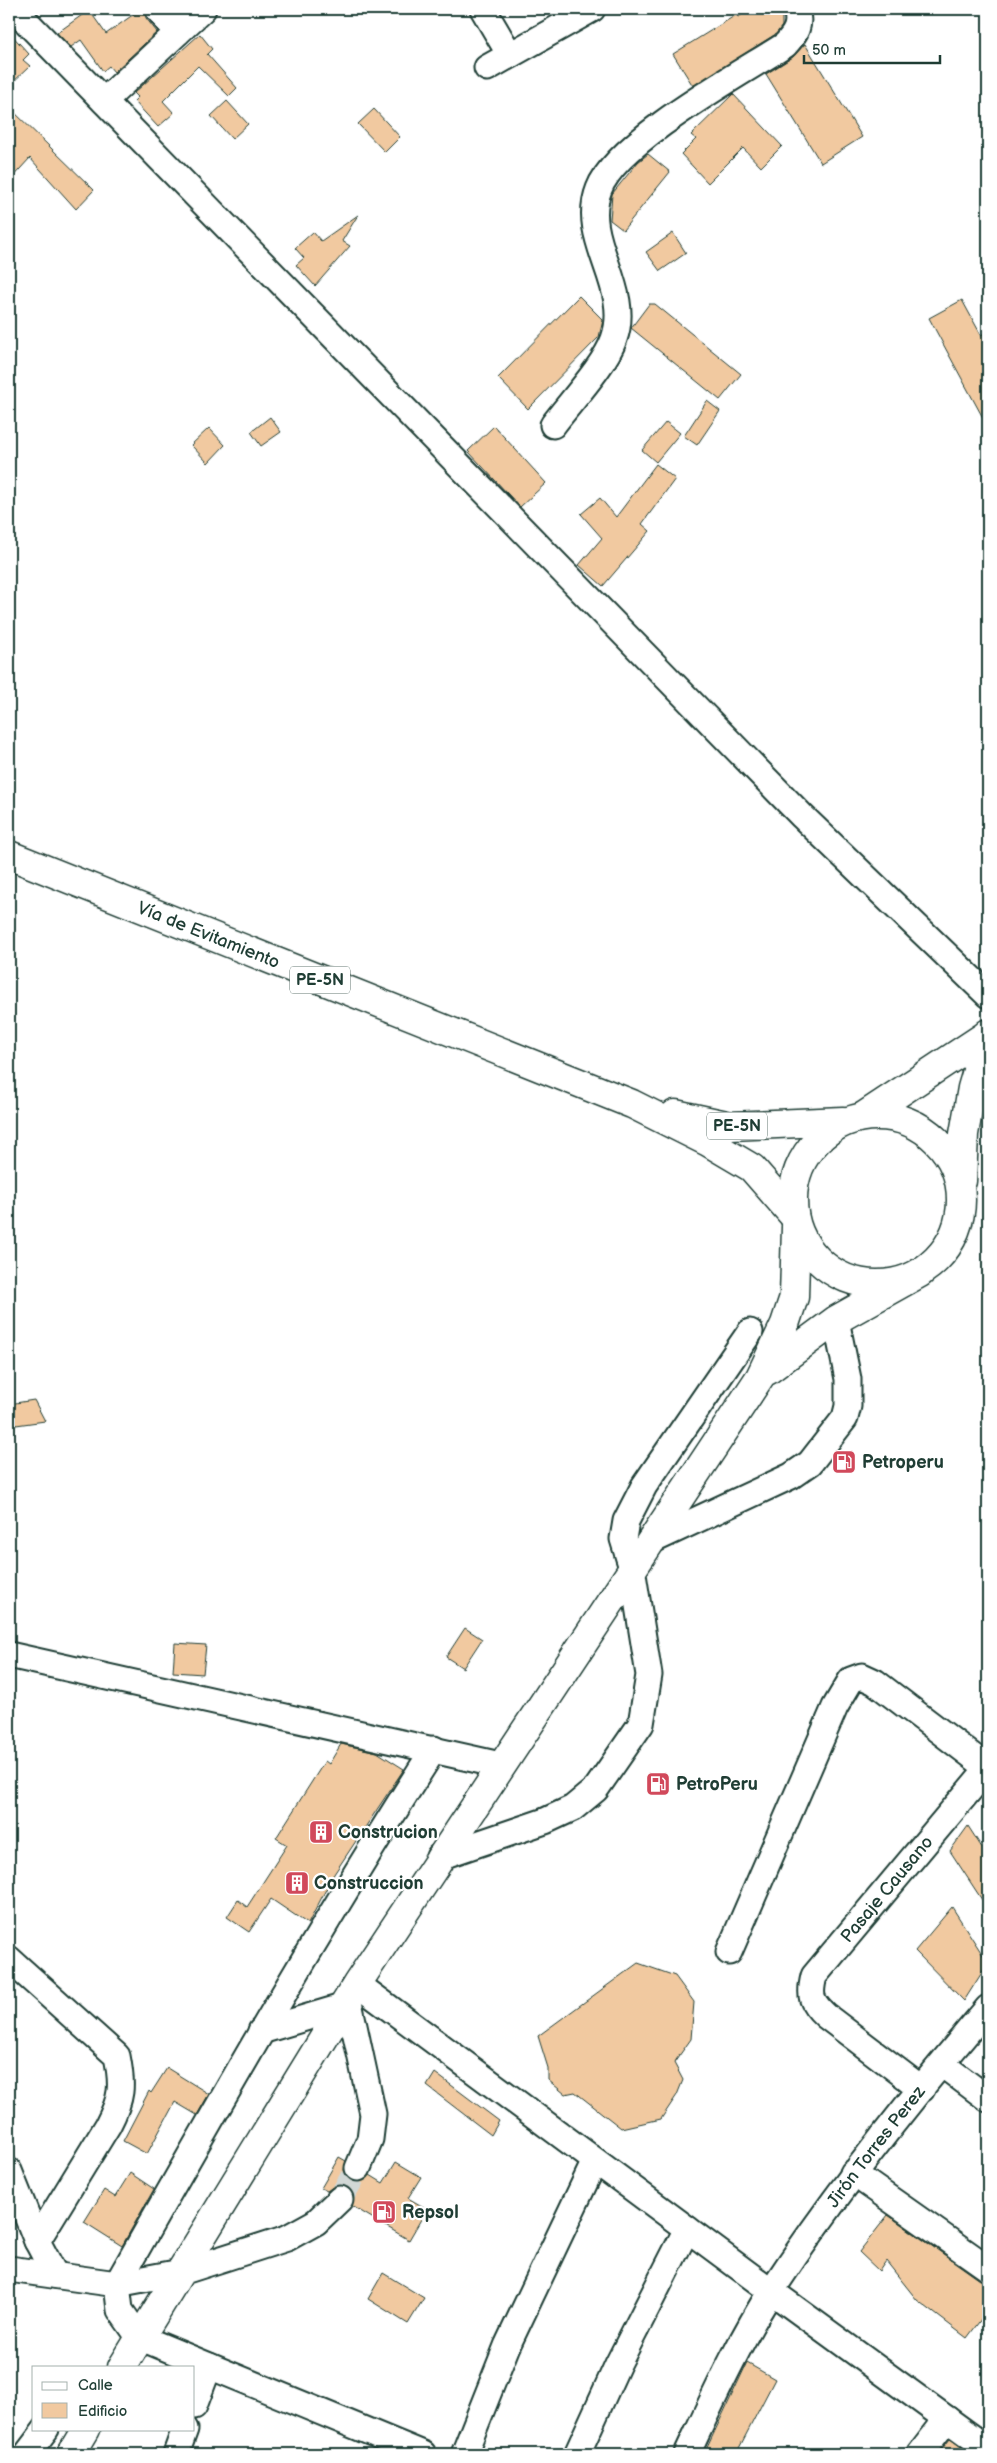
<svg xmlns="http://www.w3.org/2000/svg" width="997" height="2463" font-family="'Balsamiq Sans',sans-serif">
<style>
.building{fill:#f1c9a0;stroke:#1f3d34}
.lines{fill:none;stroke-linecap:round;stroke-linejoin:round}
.minor-tunnel{stroke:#d2d8d6;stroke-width:25;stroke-dasharray:25 12;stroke-linecap:butt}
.minor-casing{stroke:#1f3d34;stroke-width:29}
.major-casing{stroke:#1f3d34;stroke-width:31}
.highway-casing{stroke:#1f3d34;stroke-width:31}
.minor{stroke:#fff;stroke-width:25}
.major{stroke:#fff;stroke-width:28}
.highway{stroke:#fff;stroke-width:28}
.labels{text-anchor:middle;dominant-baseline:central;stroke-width:4.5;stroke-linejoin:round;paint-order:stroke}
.shield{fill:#fff;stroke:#627771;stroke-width:1}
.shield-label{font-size:16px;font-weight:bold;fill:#1f3d34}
.street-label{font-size:18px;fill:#1f3d34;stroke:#fff}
.poi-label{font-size:18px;font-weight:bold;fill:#1f3d34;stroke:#fff;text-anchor:start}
</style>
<rect width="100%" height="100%" fill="#fff"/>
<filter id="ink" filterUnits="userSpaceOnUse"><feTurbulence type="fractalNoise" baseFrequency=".02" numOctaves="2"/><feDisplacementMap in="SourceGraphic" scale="10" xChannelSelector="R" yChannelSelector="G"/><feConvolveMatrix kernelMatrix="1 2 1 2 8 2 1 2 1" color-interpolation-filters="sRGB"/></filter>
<g filter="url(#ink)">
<path class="building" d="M141,9H144L146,18L157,32L114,72L109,66L103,71L81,40L71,47L57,33L89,10L106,34Z
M751,9H782V26L776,34L693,86L673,54L736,15L738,17Z
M9,32L29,54L23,60L30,66L10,85L13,64L9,59Z
M200,34L212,49L207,54L237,88L229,96L198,66L163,101L174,113L158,127L134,101L138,97L134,93Z
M805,44L862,137L821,163L766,74L793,57Z
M733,94L782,146L761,167L743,148L708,183L681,154L696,139L691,135Z
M227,101L248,124L232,139L211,116Z
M9,107L94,190L76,209L30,158L9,181Z
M374,109L400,137L385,152L358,124Z
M648,154L670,172L623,230L610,220L612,194L638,162Z
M358,215L342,241L350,246L315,286L296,265L304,258L295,248L313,232L321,241Z
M673,233L686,253L660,271L646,252Z
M579,296L603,320L599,337L528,409L498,378Z
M962,300L981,335L988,331V427L929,318Z
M649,304H655L741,374L720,400L631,328Z
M707,401L720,411L697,445L684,436Z
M270,417L281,432L261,446L251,432Z
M666,422L680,433L656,462L642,450Z
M494,426L546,483L520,507L468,451Z
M209,428L225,445L208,463L191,445Z
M656,464L675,479L642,524L650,531L603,586L579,565L602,538L581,514L600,498L616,517Z
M34,1400L45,1421L9,1426V1404Z
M465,1628L482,1639L463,1668L446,1657Z
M175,1643L206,1645L203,1674L173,1672Z
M341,1744L377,1752L404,1769L334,1874L308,1924L271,1899L249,1932L227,1917L238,1900L247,1907L287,1845L276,1838L325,1761L329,1764Z
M968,1826L988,1857V1909L950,1851Z
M952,1907L988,1963L964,2001L915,1951Z
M638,1963L675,1976L694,2002L691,2039L674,2063L683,2080L677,2095L661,2119L621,2128L575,2092L565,2094L548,2080V2068L538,2036Z
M167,2068L209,2094L197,2115L175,2102L147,2154L123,2141L149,2091L151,2093Z
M435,2073L499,2121L491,2135L427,2086Z
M339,2157L346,2161L344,2170L347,2177L353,2181L360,2182L370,2175L383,2183L396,2162L421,2177L408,2198L427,2209L409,2240L352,2206L354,2195L344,2185H336L327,2191L321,2188Z
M130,2173L154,2189L122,2246L84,2222L104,2190L115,2197Z
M888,2215L980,2280L988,2282V2310L967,2338L917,2300L886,2261L879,2271L859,2252Z
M383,2273L424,2298L408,2324L368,2299Z
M747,2363L775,2379L736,2454H704Z
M950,2439L971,2454H938Z"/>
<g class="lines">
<path class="minor-tunnel" d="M340,2199L358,2168"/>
<defs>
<g id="minor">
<path d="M14,9L802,816L988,995"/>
<path d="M158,9L177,33"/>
<path d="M483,9L510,55"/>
<path d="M487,68L592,9"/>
<path d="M104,101L203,9"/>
<path d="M553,425C570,402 605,365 614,339C633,287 579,240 599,189C617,141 740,74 785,45C796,33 801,25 796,9"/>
<path d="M649,1542L791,1476L810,1463L845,1418L848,1406V1379L836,1320"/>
<path d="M9,1655L500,1765"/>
<path d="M439,1857L545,1821L573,1808L596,1789L641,1724L649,1675L632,1568L623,1539L626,1521L644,1486L750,1332"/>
<path d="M729,1952L835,1707L851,1680L862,1676L875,1682L988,1768"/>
<path d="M9,1959L117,2056C123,2086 122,2098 108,2125L37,2241L55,2275"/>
<path d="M357,1984L771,2291L988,2449"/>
<path d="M348,1998L373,2114L370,2139L358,2168"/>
<path d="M261,2031L342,2007"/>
<path d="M943,2065L988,2099"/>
<path id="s1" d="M922,2089L826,2016C811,2002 809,1996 814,1976L988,1768"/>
<path d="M9,2171L37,2241"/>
<path d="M853,2173L988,2268"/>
<path d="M9,2269L117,2284L120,2310L139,2337L423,2454"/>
<path d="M117,2284C219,2104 322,1923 434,1749"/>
<path d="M117,2284L181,2272L287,2238L316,2222L340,2199"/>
<path d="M194,2406L209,2366"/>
<path d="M27,2454L46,2429"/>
<path d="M176,2454L185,2429"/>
<path d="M464,2454L507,2346L595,2161"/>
<path d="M577,2454L618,2364L687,2229"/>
<path id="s2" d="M687,2454C713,2399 739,2341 772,2290C837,2191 911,2098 988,2008"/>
<path d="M920,2454L947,2419"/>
</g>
<path id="major" d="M767,1371L836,1320L920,1273
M122,2367L357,1984L760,1377L785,1324L794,1297L796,1227
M71,2454L86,2429"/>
<g id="highway">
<path id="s3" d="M9,855L632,1104L708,1142L752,1168L793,1215"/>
<path d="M675,1114L731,1126L843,1121"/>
<circle cx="877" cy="1200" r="84"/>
<path d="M864,1116L988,1034"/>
<path d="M962,1181L964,1134L972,1088L988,1033"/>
</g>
</defs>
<use href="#minor" class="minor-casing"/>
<use href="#major" class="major-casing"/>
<use href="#highway" class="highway-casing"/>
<use href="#minor" class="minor"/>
<use href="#major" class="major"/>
<use href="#highway" class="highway"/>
</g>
</g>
<defs>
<symbol id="fuel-square" viewBox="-11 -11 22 22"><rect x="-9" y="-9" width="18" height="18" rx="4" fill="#d1495b" stroke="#fff"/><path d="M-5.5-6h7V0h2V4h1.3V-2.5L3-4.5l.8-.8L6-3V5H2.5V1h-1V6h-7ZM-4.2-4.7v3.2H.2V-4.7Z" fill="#fff"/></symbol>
<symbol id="building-square" viewBox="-11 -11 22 22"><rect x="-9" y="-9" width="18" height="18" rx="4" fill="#d1495b" stroke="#fff"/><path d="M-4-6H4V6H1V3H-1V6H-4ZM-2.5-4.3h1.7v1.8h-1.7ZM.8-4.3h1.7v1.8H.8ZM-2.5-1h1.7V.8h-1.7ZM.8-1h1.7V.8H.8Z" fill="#fff"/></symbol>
</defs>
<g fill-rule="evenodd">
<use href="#fuel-square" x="830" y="1448" width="28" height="28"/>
<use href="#fuel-square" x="644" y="1770" width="28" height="28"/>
<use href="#building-square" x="307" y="1818" width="28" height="28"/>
<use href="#building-square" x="283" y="1869" width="28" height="28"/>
<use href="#fuel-square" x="370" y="2198" width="28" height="28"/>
</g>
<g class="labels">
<g class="shield">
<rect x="290" y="966.5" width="60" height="27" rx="4"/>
<rect x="707" y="1112.5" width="60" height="27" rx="4"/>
</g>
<g class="shield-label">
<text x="320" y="980">PE-5N</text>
<text x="737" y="1126">PE-5N</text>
</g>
<g class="street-label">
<text stroke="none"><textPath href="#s3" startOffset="215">Vía de Evitamiento</textPath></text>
<text stroke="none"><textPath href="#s1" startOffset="279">Pasaje Causano</textPath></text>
<text stroke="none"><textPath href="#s2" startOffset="362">Jirón Torres Perez</textPath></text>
</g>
<g class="poi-label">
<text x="862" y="1462">Petroperu</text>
<text x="676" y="1784">PetroPeru</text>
<text x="338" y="1832">Construcion</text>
<text x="314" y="1883">Construccion</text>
<text x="402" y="2212">Repsol</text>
</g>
</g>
<rect width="997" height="2463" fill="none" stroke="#fff" stroke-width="30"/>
<rect x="15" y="15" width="967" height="2433" fill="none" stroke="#1f3d34" stroke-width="2" filter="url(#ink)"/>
<rect x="32" y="2366" width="162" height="65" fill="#ffffff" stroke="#a5b1ae"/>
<rect x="42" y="2382" width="25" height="8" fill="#ffffff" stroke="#a5b1ae"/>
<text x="78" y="2390" font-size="15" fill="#1f3d34">Calle</text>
<rect x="42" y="2403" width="25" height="15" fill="#f1c9a0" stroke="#a5b1ae"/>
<text x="78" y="2416" font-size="15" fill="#1f3d34">Edificio</text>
<path d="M804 55v8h136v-8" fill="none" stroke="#1f3d34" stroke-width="2.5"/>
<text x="812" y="55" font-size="15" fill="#1f3d34" stroke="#ffffff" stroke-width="4" paint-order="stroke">50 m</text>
</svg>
